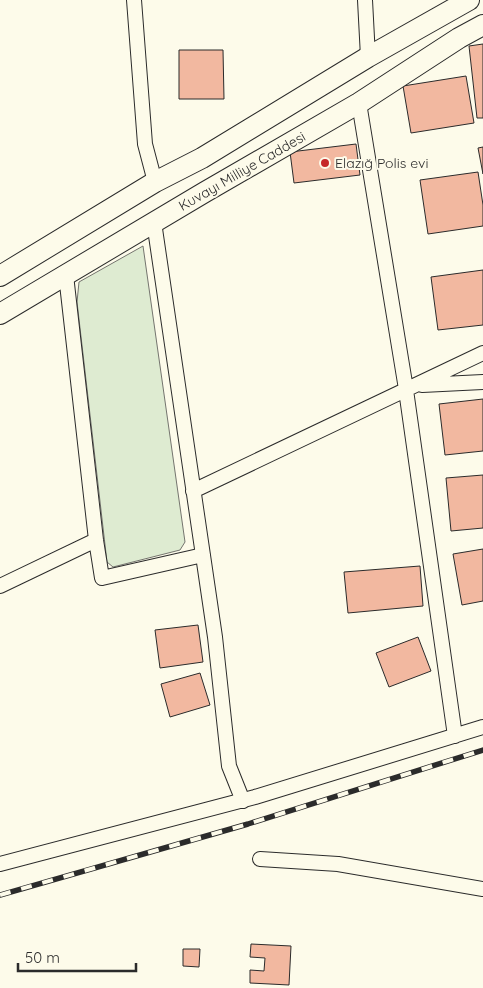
<svg xmlns="http://www.w3.org/2000/svg" width="483" height="988" font-family="Quicksand,sans-serif">
<style>
.green{fill:#deebd1;stroke:#74746e}
.building{fill:#f2b8a0;stroke:#2b2b2b}
.lines{fill:none;stroke-linecap:round;stroke-linejoin:round}
.street-casing{stroke:#2b2b2b;stroke-width:16}
.secondary-casing{stroke:#2b2b2b;stroke-width:22}
.street{stroke:#fdfbea;stroke-width:14}
.secondary{stroke:#fdfbea;stroke-width:20}
.rail-casing{stroke:#2b2b2b;stroke-width:5.5}
.rail{stroke:#fdfbea;stroke-width:4;stroke-dasharray:11;stroke-linecap:butt}
.poi-dot{fill:#c62828;stroke:#fdfbea;stroke-width:2}
.labels{text-anchor:middle;dominant-baseline:central;stroke-width:4;stroke-linejoin:round;paint-order:stroke}
.poi-label{font-size:14px;fill:#2b2b2b;stroke:#fdfbea;text-anchor:start}
.street-label{font-size:14px;fill:#2b2b2b;stroke:#fdfbea}
</style>
<rect width="100%" height="100%" fill="#fdfbea"/>
<path class="green" d="M143,246L185,542L180,550L113,567L107,562L77,302L79,282Z"/>
<path class="building" d="M483,44V118H477L469,46Z
M179,50H223L224,99H179Z
M466,76L474,123L411,133L403,86Z
M356,144L360,175L294,183L290,152Z
M483,147V174L478,148Z
M478,172L483,205V226L428,234L420,180Z
M483,270V325L438,330L431,277Z
M483,399V451L445,455L439,404Z
M483,475V528L451,531L446,478Z
M483,549V601L462,605L453,554Z
M420,566L423,606L348,613L344,572Z
M198,625L203,662L160,668L155,630Z
M418,637L431,671L389,687L376,653Z
M200,673L210,705L170,717L161,684Z
M251,944L291,946L289,985L250,983V970L264,971L265,958L250,957Z
M183,949H200L199,967L183,966Z"/>
<g class="lines">
<defs>
<path id="street" d="M134,0L145,144L155,182
M365,0L368,57
M359,103L405,383L455,736
M154,222L215,637L229,766L243,801
M66,275L96,540L102,578L203,555
M422,385L483,382
M193,491L483,353
M0,586L96,540
M260,859L338,864L483,889
M0,864L255,797L483,727"/>
<path id="secondary" d="M0,276L155,182L202,158L368,57L469,0
M0,314L205,192L359,103L459,38L483,25"/>
</defs>
<use href="#street" class="street-casing"/>
<use href="#secondary" class="secondary-casing"/>
<use href="#street" class="street"/>
<use href="#secondary" class="secondary"/>
<defs>
<path id="rail" d="M0,895L248,824L483,750"/>
</defs>
<use href="#rail" class="rail-casing"/>
<use href="#rail" class="rail"/>
</g>
<circle class="poi-dot" cx="325" cy="163" r="5"/>
<g class="labels">
<g class="poi-label">
<text x="335" y="163">Elazığ Polis evi</text>
</g>
<g class="street-label">
<text transform="translate(242 171) rotate(-30)">Kuvayı Milliye Caddesi</text>
</g>
</g>
<path d="M18 963v8h118v-8" fill="none" stroke="#2b2b2b" stroke-width="2.5"/>
<text x="25" y="963" font-size="15" fill="#2b2b2b" stroke="#fdfbea" stroke-width="4" paint-order="stroke">50 m</text>
</svg>
